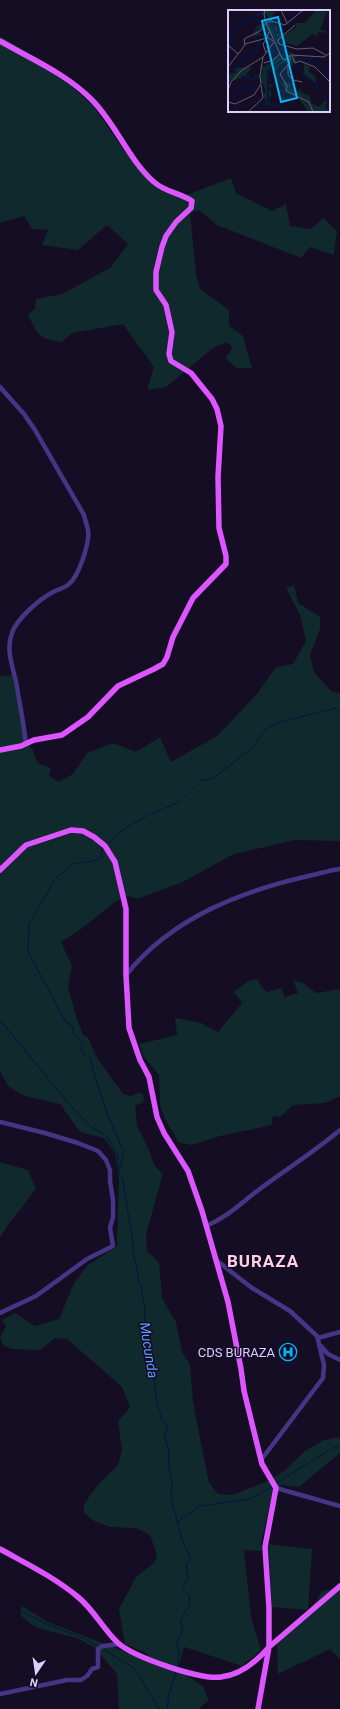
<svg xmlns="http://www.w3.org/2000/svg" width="340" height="1709" font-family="Roboto,sans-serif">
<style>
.green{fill:#0f292d}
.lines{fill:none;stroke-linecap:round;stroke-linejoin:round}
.stream{stroke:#071341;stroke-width:1}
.minor{stroke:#453584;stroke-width:4.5}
.major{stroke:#dc55ff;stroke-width:5.5}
.labels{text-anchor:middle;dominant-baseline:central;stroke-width:3;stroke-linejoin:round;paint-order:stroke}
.poi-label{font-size:13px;fill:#dcceff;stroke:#140d23;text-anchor:end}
.water-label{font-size:14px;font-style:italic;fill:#5c99ff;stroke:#140d23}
.district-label{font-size:17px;font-weight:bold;letter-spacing:1px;fill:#ffd0e6;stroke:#140d23}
.inset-river{fill:none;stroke:#071341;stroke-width:2}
.inset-road{fill:none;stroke:#645a7b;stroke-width:1}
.view{fill:#00b7f9;fill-opacity:0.15;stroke:#00b7f9;stroke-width:2}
.inset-edge{fill:none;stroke:#dcceff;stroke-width:2}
</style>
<rect width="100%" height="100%" fill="#140d23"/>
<path class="green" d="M0,36L47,64L93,106L126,153L150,176L179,198L231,178L236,193L272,211L286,204L290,226L311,229L323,218L337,231L334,255L310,247L301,258L217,225L199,210L190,213L196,273L200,289L229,310V326L243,336L252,368H237L225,358L233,348L227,342L213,348L166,387L147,390L154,367L123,324L72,333L62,342C39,339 37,335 28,314L35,309L36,299L62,294L110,268L128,244L107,225L78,250L42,245L48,230L32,229L24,216L0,223Z
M294,585L298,603L320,617V629L310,655L314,672L331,691L340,693V841L295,840L234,854L183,882L137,899L128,896L115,902L81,929L61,942L72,966L68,987L76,1016L83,1035L88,1037L97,1058L123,1094L131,1096L140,1092L144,1096L143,1102L135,1106L137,1126L149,1150L154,1165L163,1174L146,1234L147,1251L159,1262L162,1298L176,1322L182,1352L190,1365L193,1402L209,1483L218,1494L232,1495L266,1482L284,1471L305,1451L324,1440L340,1437V1453L299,1487L281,1485L272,1495L261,1543L262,1551L244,1550L251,1617L261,1650L242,1666L184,1647L179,1666L186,1675L203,1686L209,1701L201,1706L200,1709H119L117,1674L94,1647L79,1639L35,1627L20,1615L22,1606L48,1622L146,1660L148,1654L125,1644L119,1609L136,1577L154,1563L157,1555L150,1535L136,1528L110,1527L94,1521L84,1513V1504L96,1487L118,1465L122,1450L118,1422L130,1407L122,1387L67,1339L55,1338L40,1350L11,1349L3,1345L0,1337L6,1327L2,1320L15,1313L35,1326L59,1319L74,1283L88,1265L117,1246L119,1178L115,1152L103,1138L80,1132L60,1104L24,1096L8,1086L0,1071V676L12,675L27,743L33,750L37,763L51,768L49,775L58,782L73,774L87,753L113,743L136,752L160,737L171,762L217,736L256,695L276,667L293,664L306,641L300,615L286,588Z
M257,979L261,986L267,992L281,988L285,997L298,993L293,980L303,983L316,993L340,989V1096L325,1103L293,1105L280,1117L273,1116L272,1125L220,1136L192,1145L179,1143L165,1119L160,1105L159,1075L144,1057L139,1044L177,1035L175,1018L201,1023L218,1032L242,1003L234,992L248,981Z
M0,1162L28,1170L36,1189L8,1225L0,1238Z
M268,1544L312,1549L308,1610L272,1607Z
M340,1588V1659L330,1649L278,1674L277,1644L313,1607L322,1591Z"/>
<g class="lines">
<path class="stream" d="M107,844L123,830L144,817L179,802L200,781L212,779L252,748L265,730L276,723L336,708L340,712
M102,847L101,857L93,861L73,864L56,878L29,924L28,952L66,1022L73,1027V1033L83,1045L81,1048L83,1054L90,1058L95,1076L108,1116L124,1152L120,1167
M0,1020L69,1104L90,1126L106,1136L117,1152L119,1172L123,1181L133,1244C132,1258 139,1270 139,1284L142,1287C141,1293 143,1297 144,1303C146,1314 142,1328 150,1337L148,1345L151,1356L157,1403L162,1420L167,1426V1431L164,1434L169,1452L168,1465L172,1479L171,1498L182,1540L191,1559L186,1564L188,1578L182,1588L190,1596L189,1605L180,1621L183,1629L177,1641L179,1654L178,1667
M275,1484L329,1450L340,1445
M177,1522L200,1506L251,1499L273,1486
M0,1604L25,1613L49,1625L83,1638L98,1646
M103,1649L135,1669L159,1709
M167,1709L169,1694L176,1672"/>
<path class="minor" d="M0,387L24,414L35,430L84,515C85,520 87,525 88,530C90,542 79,576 69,584C65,588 58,589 53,592C40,599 17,618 12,633C5,651 14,669 17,687C20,706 24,725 26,744
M126,975C172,917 244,890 313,875C322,873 331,870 340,869
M0,1122L45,1133L78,1143L98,1151L106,1160L110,1170V1181L113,1200V1217L110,1228L113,1246L87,1259L36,1296L0,1313
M206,1226C226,1218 240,1204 257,1191C285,1170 314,1152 340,1130
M216,1260L252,1288L290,1311L317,1336L324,1365L323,1378L261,1460
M318,1338L340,1332
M321,1346L328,1354L340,1360
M276,1488L340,1506
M0,1694L67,1680H81L87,1676L92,1669L98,1667V1649L103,1646L120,1644"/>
<path class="major" d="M0,41C31,59 67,74 92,100C116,124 128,159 154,182C165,192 180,193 192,201L191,208L176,222L166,236L162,247L156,272V290L166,305L172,332L169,354L171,361L191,373L212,399L217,409L221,426L218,477L219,528L226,556V564L193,598L173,637L167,657L163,664L154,669L118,686L88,717L62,735L34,740L21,746L0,750
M0,870L26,845L71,830L83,831L94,837L105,846L115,862L126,909V975L129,1028L140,1060L149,1077L157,1117L164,1133L188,1171L202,1211L228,1302L241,1369L244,1391L259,1452L262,1464L276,1488L265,1547L269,1608V1647C257,1661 240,1675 221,1677C199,1680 134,1657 118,1643C103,1629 94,1610 78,1597C54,1577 27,1564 0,1549
M258,1709L269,1647L340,1586"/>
</g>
<defs>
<symbol id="hospital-ring" viewBox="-11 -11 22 22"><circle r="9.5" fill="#140d23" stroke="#00b7f9" stroke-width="1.5"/><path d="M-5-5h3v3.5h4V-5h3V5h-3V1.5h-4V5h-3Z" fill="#00b7f9"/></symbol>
</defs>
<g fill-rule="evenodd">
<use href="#hospital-ring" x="278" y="1342" width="20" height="20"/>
</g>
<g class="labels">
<g class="poi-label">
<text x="275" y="1352">CDS BURAZA</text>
</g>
<g class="water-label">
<text transform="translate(149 1350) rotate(81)">Mucunda</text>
</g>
<g class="district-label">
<text x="263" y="1261">BURAZA</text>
</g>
</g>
<g transform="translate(228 10)">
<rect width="102" height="102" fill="#140d23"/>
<path d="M38,0L48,2L51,0L44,6L45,16L49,17L48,23L55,25L50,30L53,35L70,47L76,48L69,50L67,56V52L63,57L58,52L53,54L48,60L49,63L45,59L39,65V72L46,76L41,78L44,85L40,90L54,97L55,100L42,94L35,95L38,93L35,83L38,82L34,72L23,75L33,70L32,67L27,69V65L33,66L35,61L31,55L36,57L56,44L45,26L40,21L37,24L40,18L37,16L29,20L34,25L24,27L29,16L34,13L40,14L41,10L38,4L29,7L25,6ZM88,0L99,2L92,19L102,23L91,22L88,26L85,24L69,36L55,33L57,25L68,17V13H77ZM76,53L82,57L81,62L87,66L88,73L74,63L76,60ZM24,57L18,65L25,68L13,65L14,68L0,72V63L5,64L7,58ZM57,72L64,74L62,79L67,78L70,81L73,79V82L82,86L83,93L91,97L97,90L100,92L97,95L101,102H80L71,89L59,81H51L58,80L53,74Z" fill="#0f292d"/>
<path class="inset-river" d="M64,11L77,0M43,13L49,29M0,25L11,14L18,13L20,9L35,4M0,26L5,34L0,45M51,34L57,43L56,48M52,36L62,43M67,48L85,49L102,65M67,54L78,68L88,74L97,89L102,92M7,63V58L13,54V49L27,43L31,35V28L39,22M14,67L23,69L31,67M4,91L9,82L31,72M41,92L62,102M30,94L40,92V61L54,50"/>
<path class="inset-road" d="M53,0L59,13M55,0H69M67,15L50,30L51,34L69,39L85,38L98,45M41,22L39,27L45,31M17,34L39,28M0,35L10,44M38,43L35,34L39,28M62,45L57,50L54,48L38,13L43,11L57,15L75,0M62,45V52L52,64L59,76L58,81L81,92L85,102M63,45L96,47L102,43M64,46L67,53L72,51L87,57L102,72M36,53L45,50L52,44M60,54V65L65,70L74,72M0,57L17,35L16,29L32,21L38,13L36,4L37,0M0,80L3,72L14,60L35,47M0,92L7,94L26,85L33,74L32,66L35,47L46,32M20,102L35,88L33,75"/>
<path class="view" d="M50,7L69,88L53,92L34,11Z"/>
<rect width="102" height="102" class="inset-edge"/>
</g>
<g transform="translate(36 1673) rotate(193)" stroke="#140d23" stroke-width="3" paint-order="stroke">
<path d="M0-3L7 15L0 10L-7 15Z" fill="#dcceff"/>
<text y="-6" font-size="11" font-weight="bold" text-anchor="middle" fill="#dcceff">N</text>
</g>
</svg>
